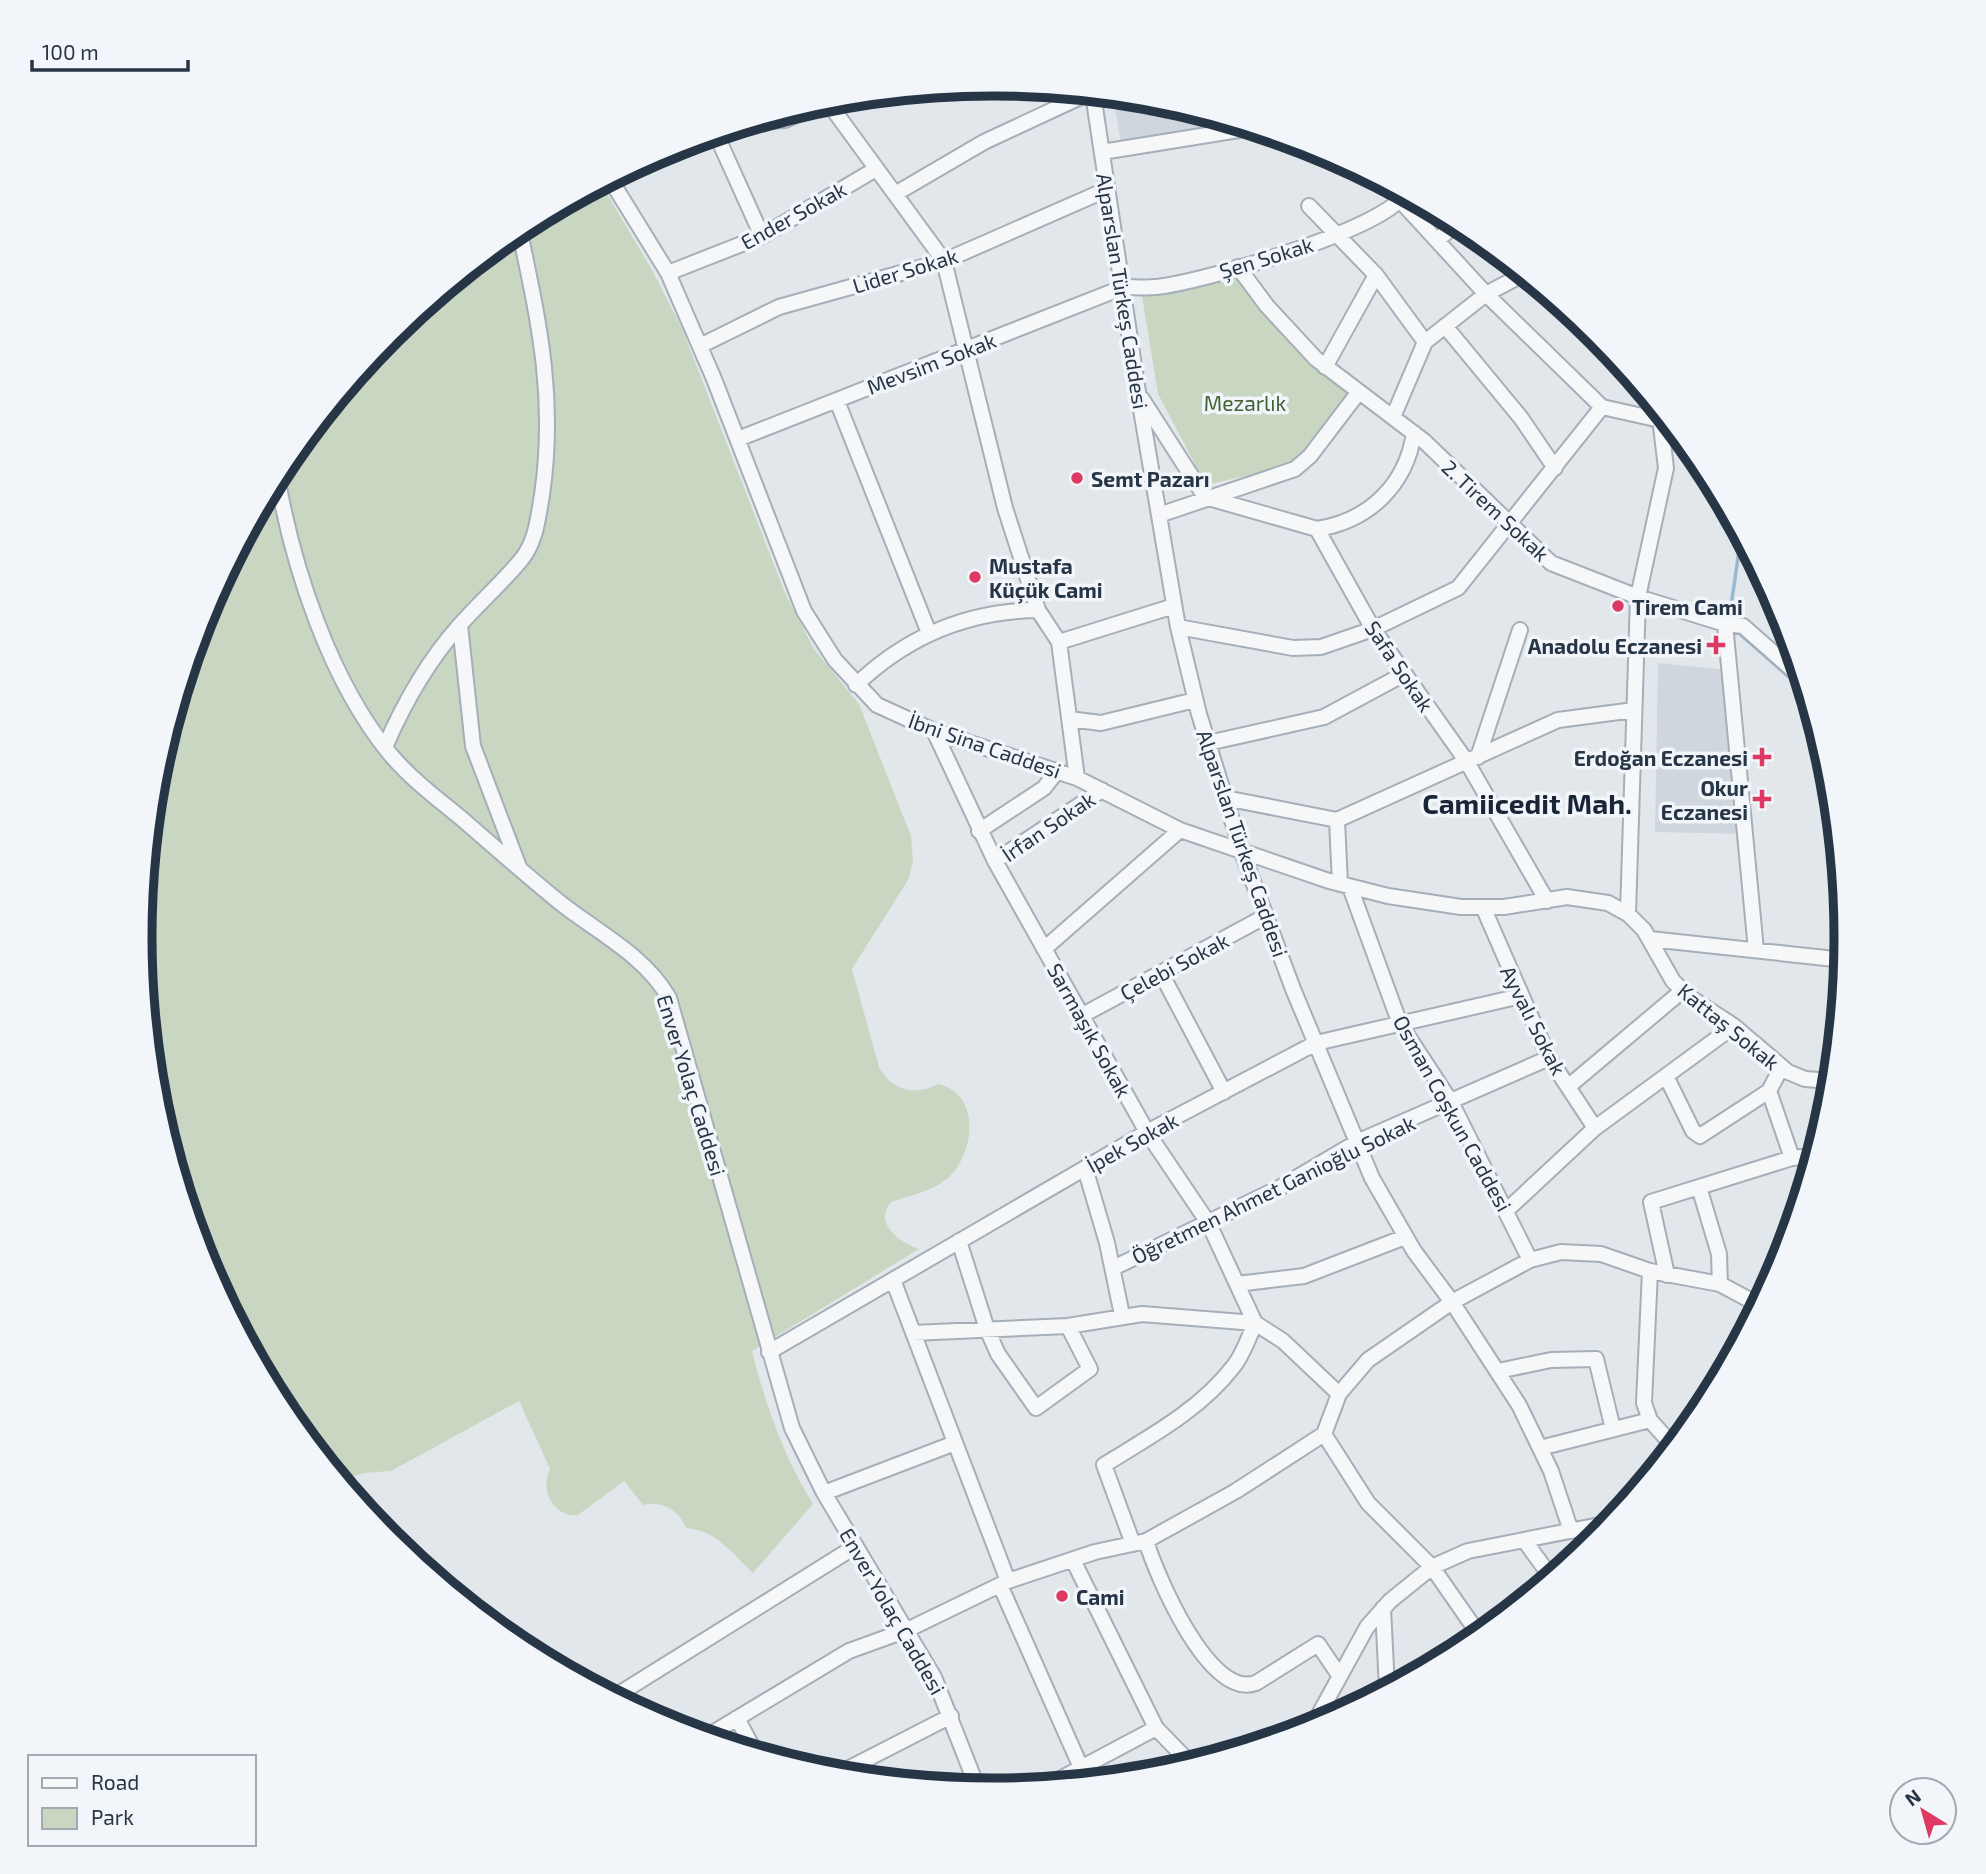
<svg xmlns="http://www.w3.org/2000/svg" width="1986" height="1874" font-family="'Exo 2',sans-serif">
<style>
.built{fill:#cfd6de}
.green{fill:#c9d7c2}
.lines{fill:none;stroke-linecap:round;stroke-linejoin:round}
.stream{stroke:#99b9cf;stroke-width:3.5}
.minor-casing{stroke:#a6aeb7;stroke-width:18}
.minor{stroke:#f5f7f9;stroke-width:14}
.poi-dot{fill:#de3963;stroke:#f2f5f9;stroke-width:2.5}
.labels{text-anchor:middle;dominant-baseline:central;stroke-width:7;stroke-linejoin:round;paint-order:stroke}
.street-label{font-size:21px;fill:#273646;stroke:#f2f5f9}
.park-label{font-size:21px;fill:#416333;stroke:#f2f5f9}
.poi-label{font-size:21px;font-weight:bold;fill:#273646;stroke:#f2f5f9;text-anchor:start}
.district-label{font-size:28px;font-weight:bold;fill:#1a2637;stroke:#f2f5f9}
.rim{fill:none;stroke:#273646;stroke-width:9}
</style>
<rect width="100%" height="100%" fill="#e2e7ec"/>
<path class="built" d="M1113,96L1160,100L1236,124L1121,143Z
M1658,663L1737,671L1750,834L1655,832Z"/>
<path class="green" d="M601,184L651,268L681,326L785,593L814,649L859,704L911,836L913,862L908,880L852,969L879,1067C891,1090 915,1097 938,1084C982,1094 975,1154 947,1179C933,1191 909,1196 891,1202C873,1223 900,1243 919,1249L752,1351C766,1406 783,1455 813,1504L753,1573C732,1554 717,1530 686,1528C679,1510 663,1501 643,1505L624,1481L578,1515C554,1518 539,1490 550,1469L519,1401L391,1471L364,1473L340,1480L284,1411L205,1263L156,1103L140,937L156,770L205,610L284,463L390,334L519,228Z
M1238,273L1282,335L1349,393L1303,454L1288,466L1206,485L1158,394L1142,296L1215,284Z"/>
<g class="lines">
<path class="stream" d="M1730,613L1741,537
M1741,635L1806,692"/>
<defs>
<path id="minor" d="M1093,94L1138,392L1178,627L1199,714L1242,852L1293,989L1372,1178L1414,1251L1452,1302L1519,1405L1551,1471L1571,1531
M827,101L944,261L1005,508L1038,610L1059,642L1077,778
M754,122L785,120L828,100
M716,134L762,236
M1102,152L1251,128
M610,179L668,273L714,379L804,611L835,660L877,705L934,731L1077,778L1180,830L1329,881L1388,896L1461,907H1504L1567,897L1608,903L1628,914L1644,930L1673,981L1688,996L1734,1026L1788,1072L1805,1079L1832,1081
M1385,184L1486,294L1602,407L1660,420
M895,194L984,142L1089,93
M1309,206L1376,275L1425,342
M1437,240L1458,223
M1238,267L1267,306L1316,359L1424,441L1551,563L1638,597L1725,624L1743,626L1802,678
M668,273L762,236L876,169
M1445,326L1521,418L1555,468
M700,346L779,307L944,261L1108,189
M1325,367L1376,275
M1142,399L1205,497L1317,529L1373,629L1467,762L1547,901
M837,401L929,633
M1393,417L1425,342L1486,294L1524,274
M738,439L1124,287C1135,287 1146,288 1156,287C1199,283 1386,229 1404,194
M277,476C293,568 330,681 390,754C410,778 436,798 461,818C493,846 525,874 558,901C595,931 645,955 669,998L792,1428L824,1493L934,1677L978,1789
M1159,515L1295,469L1310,456L1358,393
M1317,529C1369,521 1406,485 1414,433
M1725,624L1756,950
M460,625L473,746L519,867
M1178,627L1293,648L1321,647L1373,629L1458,588L1602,407
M1059,642L1174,606
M856,685C907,636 967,611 1038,610
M1069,719L1101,723L1195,700
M934,731L995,861L1147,1132L1209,1224L1255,1323C1249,1337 1243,1355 1233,1367C1200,1410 1149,1437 1104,1465L1133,1544
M1208,743L1324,717L1404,674
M385,747C404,703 427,662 459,626C479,603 502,583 521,560C536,542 538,518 542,495C556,397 539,323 519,228
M1478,757L1520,630
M1225,798L1337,820L1558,720L1634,710
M1337,820L1340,884
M979,831L1044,788L1058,770
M995,861L1102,790
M1350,887L1400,1024L1451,1102L1530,1260
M1483,907L1549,1058L1595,1128
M1628,914L1638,597L1666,468L1659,410
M1650,939L1844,960
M1044,949L1180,830
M1161,973L1224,1092
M1081,1016L1266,916
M1666,1076L1693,1131L1700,1136L1769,1091L1781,1068
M1569,1086L1682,991
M1769,1091L1792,1158
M1085,1168L1107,1243L1122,1315
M1699,1187L1719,1254L1720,1284
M1507,1210L1595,1128L1734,1026
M959,1241L987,1329L998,1354L1036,1408L1090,1369L1068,1326
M1113,1268L1279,1188L1357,1142L1549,1058
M1650,1271L1644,1403L1650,1420L1673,1446
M1667,1275L1651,1202L1792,1158L1814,1156
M893,1280L1008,1581
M1237,1284L1304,1276L1405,1237
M913,1333L1068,1326L1142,1314L1255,1323L1283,1341L1339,1394
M769,1352L1147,1132L1316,1043L1521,996
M1498,1371L1551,1360L1596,1359L1613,1429
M1324,1434L1368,1503L1432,1567L1480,1636
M1540,1448L1650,1420
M824,1493L955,1443
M1524,1540L1551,1577
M1146,1541C1157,1576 1209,1700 1256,1683L1318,1644L1339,1675
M1073,1560L1156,1728
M1000,1585L1087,1781
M1383,1608L1387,1689
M614,1697L856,1546
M737,1718L755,1752
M1312,1727L1367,1627L1390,1601L1432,1567L1468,1551L1610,1523
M706,1737L849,1651L907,1630L1008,1581L1095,1552L1146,1541L1236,1491L1324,1434L1339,1394L1368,1360L1452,1302L1530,1260L1561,1252L1601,1254L1650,1271L1720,1284L1759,1305
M836,1775L951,1716
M1049,1785L1156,1728L1191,1764"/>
</defs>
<use href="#minor" class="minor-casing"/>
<use href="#minor" class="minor"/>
</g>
<g class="poi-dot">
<circle cx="1077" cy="478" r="7"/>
<circle cx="975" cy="577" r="7"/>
<circle cx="1618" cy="606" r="7"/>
<path d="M1712.5 634.5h7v7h7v7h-7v7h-7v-7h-7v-7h7z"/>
<path d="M1758.5 746.5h7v7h7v7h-7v7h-7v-7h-7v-7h7z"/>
<path d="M1758.5 788.5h7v7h7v7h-7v7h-7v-7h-7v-7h7z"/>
<circle cx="1062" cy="1596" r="7"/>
</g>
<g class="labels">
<g class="street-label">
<text transform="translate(793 215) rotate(-29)">Ender Sokak</text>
<text transform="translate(1266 257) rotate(-17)">Şen Sokak</text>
<text transform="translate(905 270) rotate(-17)">Lider Sokak</text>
<text transform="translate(1123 291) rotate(81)">Alparslan Türkeş Caddesi</text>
<text transform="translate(931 363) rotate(-21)">Mevsim Sokak</text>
<text transform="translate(1496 510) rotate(43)">2. Tirem Sokak</text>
<text transform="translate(1400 666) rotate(56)">Safa Sokak</text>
<text transform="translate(985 745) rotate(19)">İbni Sina Caddesi</text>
<text transform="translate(1048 826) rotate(-34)">İrfan Sokak</text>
<text transform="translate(1243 843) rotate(71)">Alparslan Türkeş Caddesi</text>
<text transform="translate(1174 966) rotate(-28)">Çelebi Sokak</text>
<text transform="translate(1534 1020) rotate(63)">Ayvalı Sokak</text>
<text transform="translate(1729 1026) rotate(39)">Kattaş Sokak</text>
<text transform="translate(1090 1030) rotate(61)">Sarmaşık Sokak</text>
<text transform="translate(692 1085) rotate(73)">Enver Yolaç Caddesi</text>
<text transform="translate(1453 1113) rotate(61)">Osman Coşkun Caddesi</text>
<text transform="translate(1132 1142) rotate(-29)">İpek Sokak</text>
<text transform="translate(1273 1189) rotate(-26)">Öğretmen Ahmet Ganioğlu Sokak</text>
<text transform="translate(893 1611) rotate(60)">Enver Yolaç Caddesi</text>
</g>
<g class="park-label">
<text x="1245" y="402">Mezarlık</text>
</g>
<g class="poi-label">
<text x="1091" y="478">Semt Pazarı</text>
<text x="989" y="565">Mustafa<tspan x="989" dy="24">Küçük Cami</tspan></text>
<text x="1632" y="606">Tirem Cami</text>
<text x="1702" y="645" text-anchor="end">Anadolu Eczanesi</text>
<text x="1748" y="757" text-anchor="end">Erdoğan Eczanesi</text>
<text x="1748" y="787" text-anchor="end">Okur<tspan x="1748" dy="24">Eczanesi</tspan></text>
<text x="1076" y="1596">Cami</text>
</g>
<g class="district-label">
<text x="1527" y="803">Camiicedit Mah.</text>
</g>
</g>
<path d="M0 0H1986V1874H0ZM152 937a841 841 0 1 1 1682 0a841 841 0 1 1-1682 0Z" fill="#f2f5f9" fill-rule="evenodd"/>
<path class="rim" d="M152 937a841 841 0 1 1 1682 0a841 841 0 1 1-1682 0Z"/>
<rect x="28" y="1755" width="228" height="91" fill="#f2f5f9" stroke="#a1a9b1" stroke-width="2"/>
<rect x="42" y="1778" width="35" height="10" fill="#f5f7f9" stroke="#a1a9b1" stroke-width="2"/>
<text x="91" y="1790" font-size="21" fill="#273646">Road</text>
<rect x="42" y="1808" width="35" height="21" fill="#c9d7c2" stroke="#a1a9b1" stroke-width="2"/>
<text x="91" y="1825" font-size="21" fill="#273646">Park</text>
<g transform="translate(1923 1811) rotate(323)"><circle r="33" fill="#f2f5f9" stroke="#a1a9b1" stroke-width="2"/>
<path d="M0-5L12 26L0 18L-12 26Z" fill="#de3963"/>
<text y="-10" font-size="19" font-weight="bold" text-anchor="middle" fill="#273646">N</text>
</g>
<path d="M32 60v10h156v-10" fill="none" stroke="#273646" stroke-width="3.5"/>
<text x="42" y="60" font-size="21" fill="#273646" stroke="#f2f5f9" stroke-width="5" paint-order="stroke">100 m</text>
</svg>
